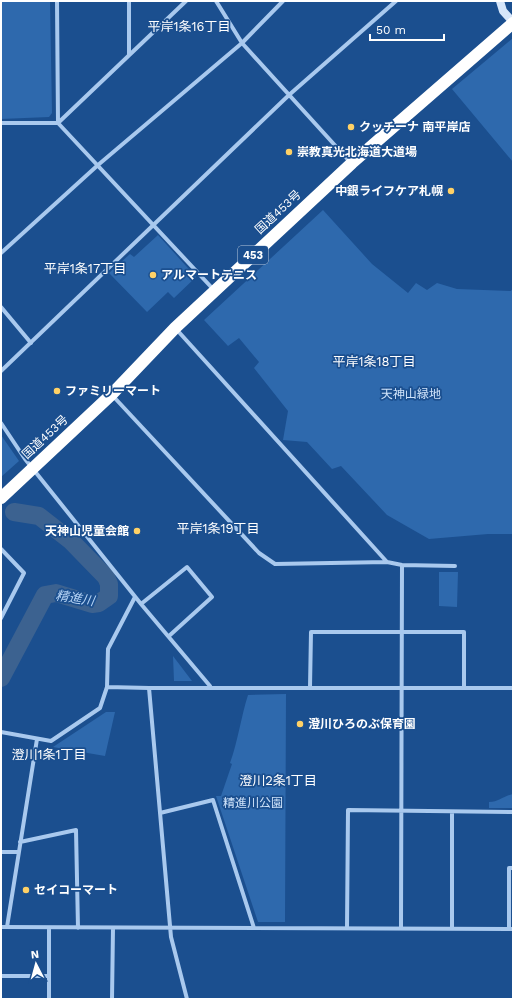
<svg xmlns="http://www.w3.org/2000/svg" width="514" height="1000" font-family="'Work Sans','Noto Sans JP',sans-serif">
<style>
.green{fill:#2e69ad}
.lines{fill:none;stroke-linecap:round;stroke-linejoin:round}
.river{stroke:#3c6290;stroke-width:18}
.street{stroke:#a9c9ee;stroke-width:4}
.secondary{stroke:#d6e6fa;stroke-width:8}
.highway{stroke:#fff;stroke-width:12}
.poi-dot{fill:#ffd166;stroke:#1b4f8f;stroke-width:1.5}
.labels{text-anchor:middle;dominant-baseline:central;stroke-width:3.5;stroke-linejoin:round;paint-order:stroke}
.shield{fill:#1b4f8f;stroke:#bbcadd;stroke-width:1}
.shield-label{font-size:11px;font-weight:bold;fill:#fff}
.poi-label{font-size:12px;font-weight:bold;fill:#fff;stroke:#1b4f8f;text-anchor:start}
.street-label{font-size:12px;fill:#fff;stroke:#1b4f8f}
.park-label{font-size:12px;fill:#cfe3fa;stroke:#1b4f8f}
.neighbourhood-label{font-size:13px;fill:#fff;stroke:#1b4f8f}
.water-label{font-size:13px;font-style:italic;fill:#b5d3f5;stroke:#1b4f8f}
</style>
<rect width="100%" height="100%" fill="#1b4f8f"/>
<path class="green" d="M1,1H50L52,113L49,117L1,119Z
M513,38V162L452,89Z
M323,210L372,264L408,293L416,283L427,290L437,283L457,289L511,291L513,288V534H488L429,539L387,515L341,466L332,469L307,442L283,440L288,411L254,368L259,362L239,338L228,346L204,320Z
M158,235L196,277L174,298L168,292L147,312L109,273L130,254L134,257Z
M1,435L19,461L1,477Z
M439,572H458L457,607L439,606Z
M173,656L192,681H174Z
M286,694L285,922H258L216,796H221L232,764L230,763C238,741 241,717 248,695Z
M106,712H115L105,756L53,747Z
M513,794V808H489V802C499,802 503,796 513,794Z"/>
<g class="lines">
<path class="river" d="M1,678L45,595L56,593L92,604L99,603L109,596V584L106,577L71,541L39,516L14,512"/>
<path class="street" d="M57,1L58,123L213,289
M129,1V55
M216,1L242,43L351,163
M1,123H58L186,1
M1,253L98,165L242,43L283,1
M1,307L31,343
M177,330L387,562
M1,371L289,95L396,1
M112,395L259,553L275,564L387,562L402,565L455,566
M1,423L25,459L141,604L210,686
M1,549L24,573L1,618
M141,604L187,567L212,597L169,636
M107,687L149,688
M310,687L311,632H464V688
M1,732L51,741L100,708L107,687L108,649L135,597
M160,813L213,800L254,928
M20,842L76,830L78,928
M1,852H19
M1,927L513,929
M7,927L37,739
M347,928L348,810L513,812
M401,928L402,565
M452,929V812
M509,929V868H513
M1,976H49
M49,999V928
M112,999L113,928
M187,999L171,937L149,688H513"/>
<path class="secondary" d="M500,1L503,11L513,22"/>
<path class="highway" d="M1,498L112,394L175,328L352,163L513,23"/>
</g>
<g class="poi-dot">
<circle cx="351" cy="127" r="4"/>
<circle cx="289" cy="152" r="4"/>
<circle cx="451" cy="191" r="4"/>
<circle cx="153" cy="275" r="4"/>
<circle cx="57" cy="391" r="4"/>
<circle cx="137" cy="531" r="4"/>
<circle cx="300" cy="724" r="4"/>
<circle cx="26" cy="890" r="4"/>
</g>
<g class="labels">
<rect class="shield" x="238" y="246" width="30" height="18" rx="3"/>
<g class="shield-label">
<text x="253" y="255">453</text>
</g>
<g class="poi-label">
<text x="359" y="127">クッチーナ 南平岸店</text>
<text x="297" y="152">崇教真光北海道大道場</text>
<text x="443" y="191" text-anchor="end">中銀ライフケア札幌</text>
<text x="161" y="275">アルマートテニス</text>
<text x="65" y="391">ファミリーマート</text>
<text x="129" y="531" text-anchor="end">天神山児童会館</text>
<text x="308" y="724">澄川ひろのぶ保育園</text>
<text x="34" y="890">セイコーマート</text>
</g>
<g class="street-label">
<text transform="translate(278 212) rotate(-43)">国道453号</text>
<text transform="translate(45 437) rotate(-43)">国道453号</text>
</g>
<g class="park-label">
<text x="411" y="394">天神山緑地</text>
<text x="253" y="803">精進川公園</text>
</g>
<g class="neighbourhood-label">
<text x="189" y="26">平岸1条16丁目</text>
<text x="85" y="268">平岸1条17丁目</text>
<text x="374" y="361">平岸1条18丁目</text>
<text x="218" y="528">平岸1条19丁目</text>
<text x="49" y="754">澄川1条1丁目</text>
<text x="278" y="780">澄川2条1丁目</text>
</g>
<g class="water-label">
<text transform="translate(75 598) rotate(9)">精進川</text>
</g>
</g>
<rect width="514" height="1000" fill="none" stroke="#ffffff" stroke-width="4"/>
<g transform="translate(36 964) rotate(354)" stroke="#1b4f8f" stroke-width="3" paint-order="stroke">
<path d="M0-3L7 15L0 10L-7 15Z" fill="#ffffff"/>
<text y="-6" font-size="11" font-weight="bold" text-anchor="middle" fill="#ffffff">N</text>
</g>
<path d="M370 34v6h74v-6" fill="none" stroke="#ffffff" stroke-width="2"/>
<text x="376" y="34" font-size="12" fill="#ffffff" stroke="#1b4f8f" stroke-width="3" paint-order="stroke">50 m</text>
</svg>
